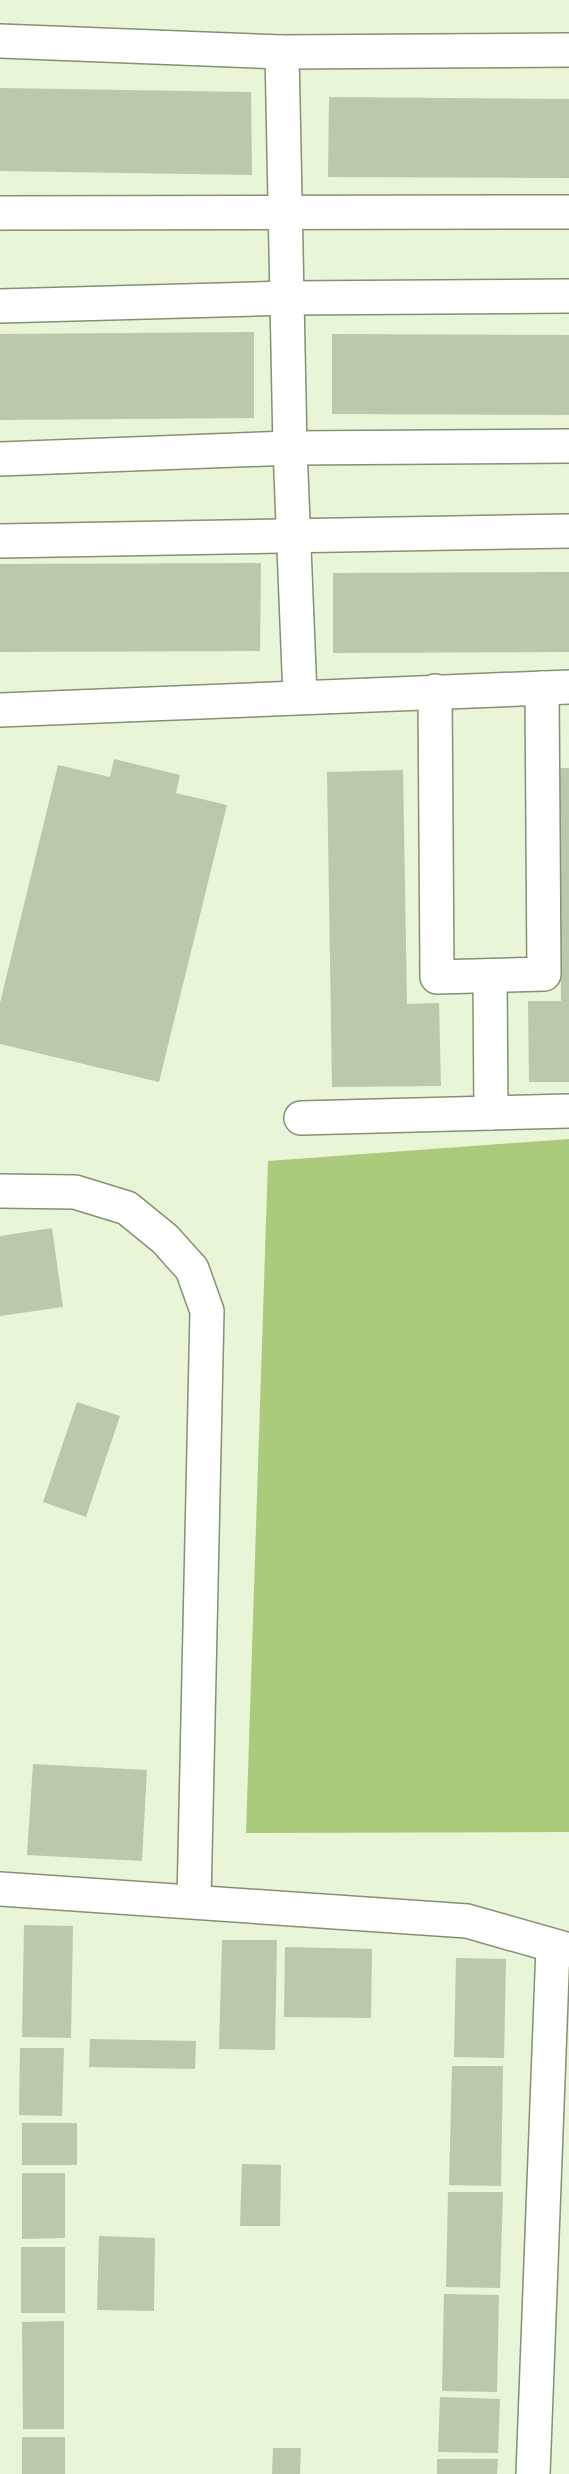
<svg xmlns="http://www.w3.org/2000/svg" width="569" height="2474" font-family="Arial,sans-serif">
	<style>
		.green { fill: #acca7c }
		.building { fill: #bbc8aa }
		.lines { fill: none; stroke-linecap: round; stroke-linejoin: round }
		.minor-casing { stroke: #859074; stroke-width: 36 }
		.minor { stroke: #fff; stroke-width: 33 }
	</style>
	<rect width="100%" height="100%" fill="#e8f5d6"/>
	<polygon class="green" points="569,1139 569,1832 246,1833 268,1161"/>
	<g class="building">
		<polygon points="0,88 251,92 252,175 0,171"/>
		<polygon points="329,97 569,99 569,178 328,177"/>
		<polygon points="254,332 254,418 0,420 0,334"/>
		<polygon points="332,334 569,335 569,415 332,414"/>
		<polygon points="261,563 260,651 0,652 0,564"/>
		<polygon points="569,572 569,652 333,653 333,573"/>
		<polygon points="114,759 180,775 176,793 227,805 159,1082 0,1044 0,1003 58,765 110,777"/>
		<polygon points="559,768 569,768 569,1082 529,1082 528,1001 561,1001"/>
		<polygon points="403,770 407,1004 439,1003 441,1086 332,1087 327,772"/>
		<polygon points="52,1228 63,1307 0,1316 0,1236"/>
		<polygon points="77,1402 120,1416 86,1517 43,1502"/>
		<polygon points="33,1764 147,1770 142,1861 27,1855"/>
		<polygon points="24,1925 73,1926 71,2038 22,2037"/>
		<polygon points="222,1940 277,1940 275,2050 219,2049"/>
		<polygon points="285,1947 372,1949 371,2018 284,2017"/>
		<polygon points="456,1958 506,1959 504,2058 454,2057"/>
		<polygon points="90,2039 196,2041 195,2069 89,2067"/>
		<polygon points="20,2048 64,2048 62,2116 19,2115"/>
		<polygon points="452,2066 503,2066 501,2186 449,2185"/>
		<rect x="22" y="2123" width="55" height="42"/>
		<polygon points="242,2164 281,2165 280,2226 240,2226"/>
		<polygon points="22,2173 65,2173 65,2238 22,2239"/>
		<polygon points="448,2192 503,2192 500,2288 446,2287"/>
		<polygon points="99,2236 155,2238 154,2311 97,2310"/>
		<rect x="21" y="2247" width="44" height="66"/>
		<polygon points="444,2294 499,2295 497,2392 442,2391"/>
		<polygon points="64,2321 64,2429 23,2429 22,2322"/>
		<polygon points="440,2397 500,2399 498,2453 438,2452"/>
		<rect x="22" y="2437" width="43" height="37"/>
		<polygon points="273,2448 301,2448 300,2474 272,2474"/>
		<polygon points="437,2459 498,2459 497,2474 437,2474"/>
	</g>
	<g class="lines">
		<g class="minor-casing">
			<g id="minor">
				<polyline points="0,41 282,52 290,448 300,696"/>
				<polyline points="282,52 569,50"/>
				<polyline points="0,213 569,212"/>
				<polyline points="0,306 288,298 569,296"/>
				<polyline points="0,459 290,448 569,446"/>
				<polyline points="0,541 569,531"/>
				<polyline points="435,691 437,977 544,974 542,688"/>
				<polyline points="0,710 569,687"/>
				<polyline points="490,976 491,1113"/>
				<polyline points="301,1118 569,1111"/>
				<polyline points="0,1191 75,1192 127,1208 165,1239 192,1269 207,1311 194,1901"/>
				<polyline points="0,1889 467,1921 569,1950"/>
				<polyline points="533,2474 553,1947"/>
			</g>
		</g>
		<use href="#minor" class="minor"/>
	</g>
</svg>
